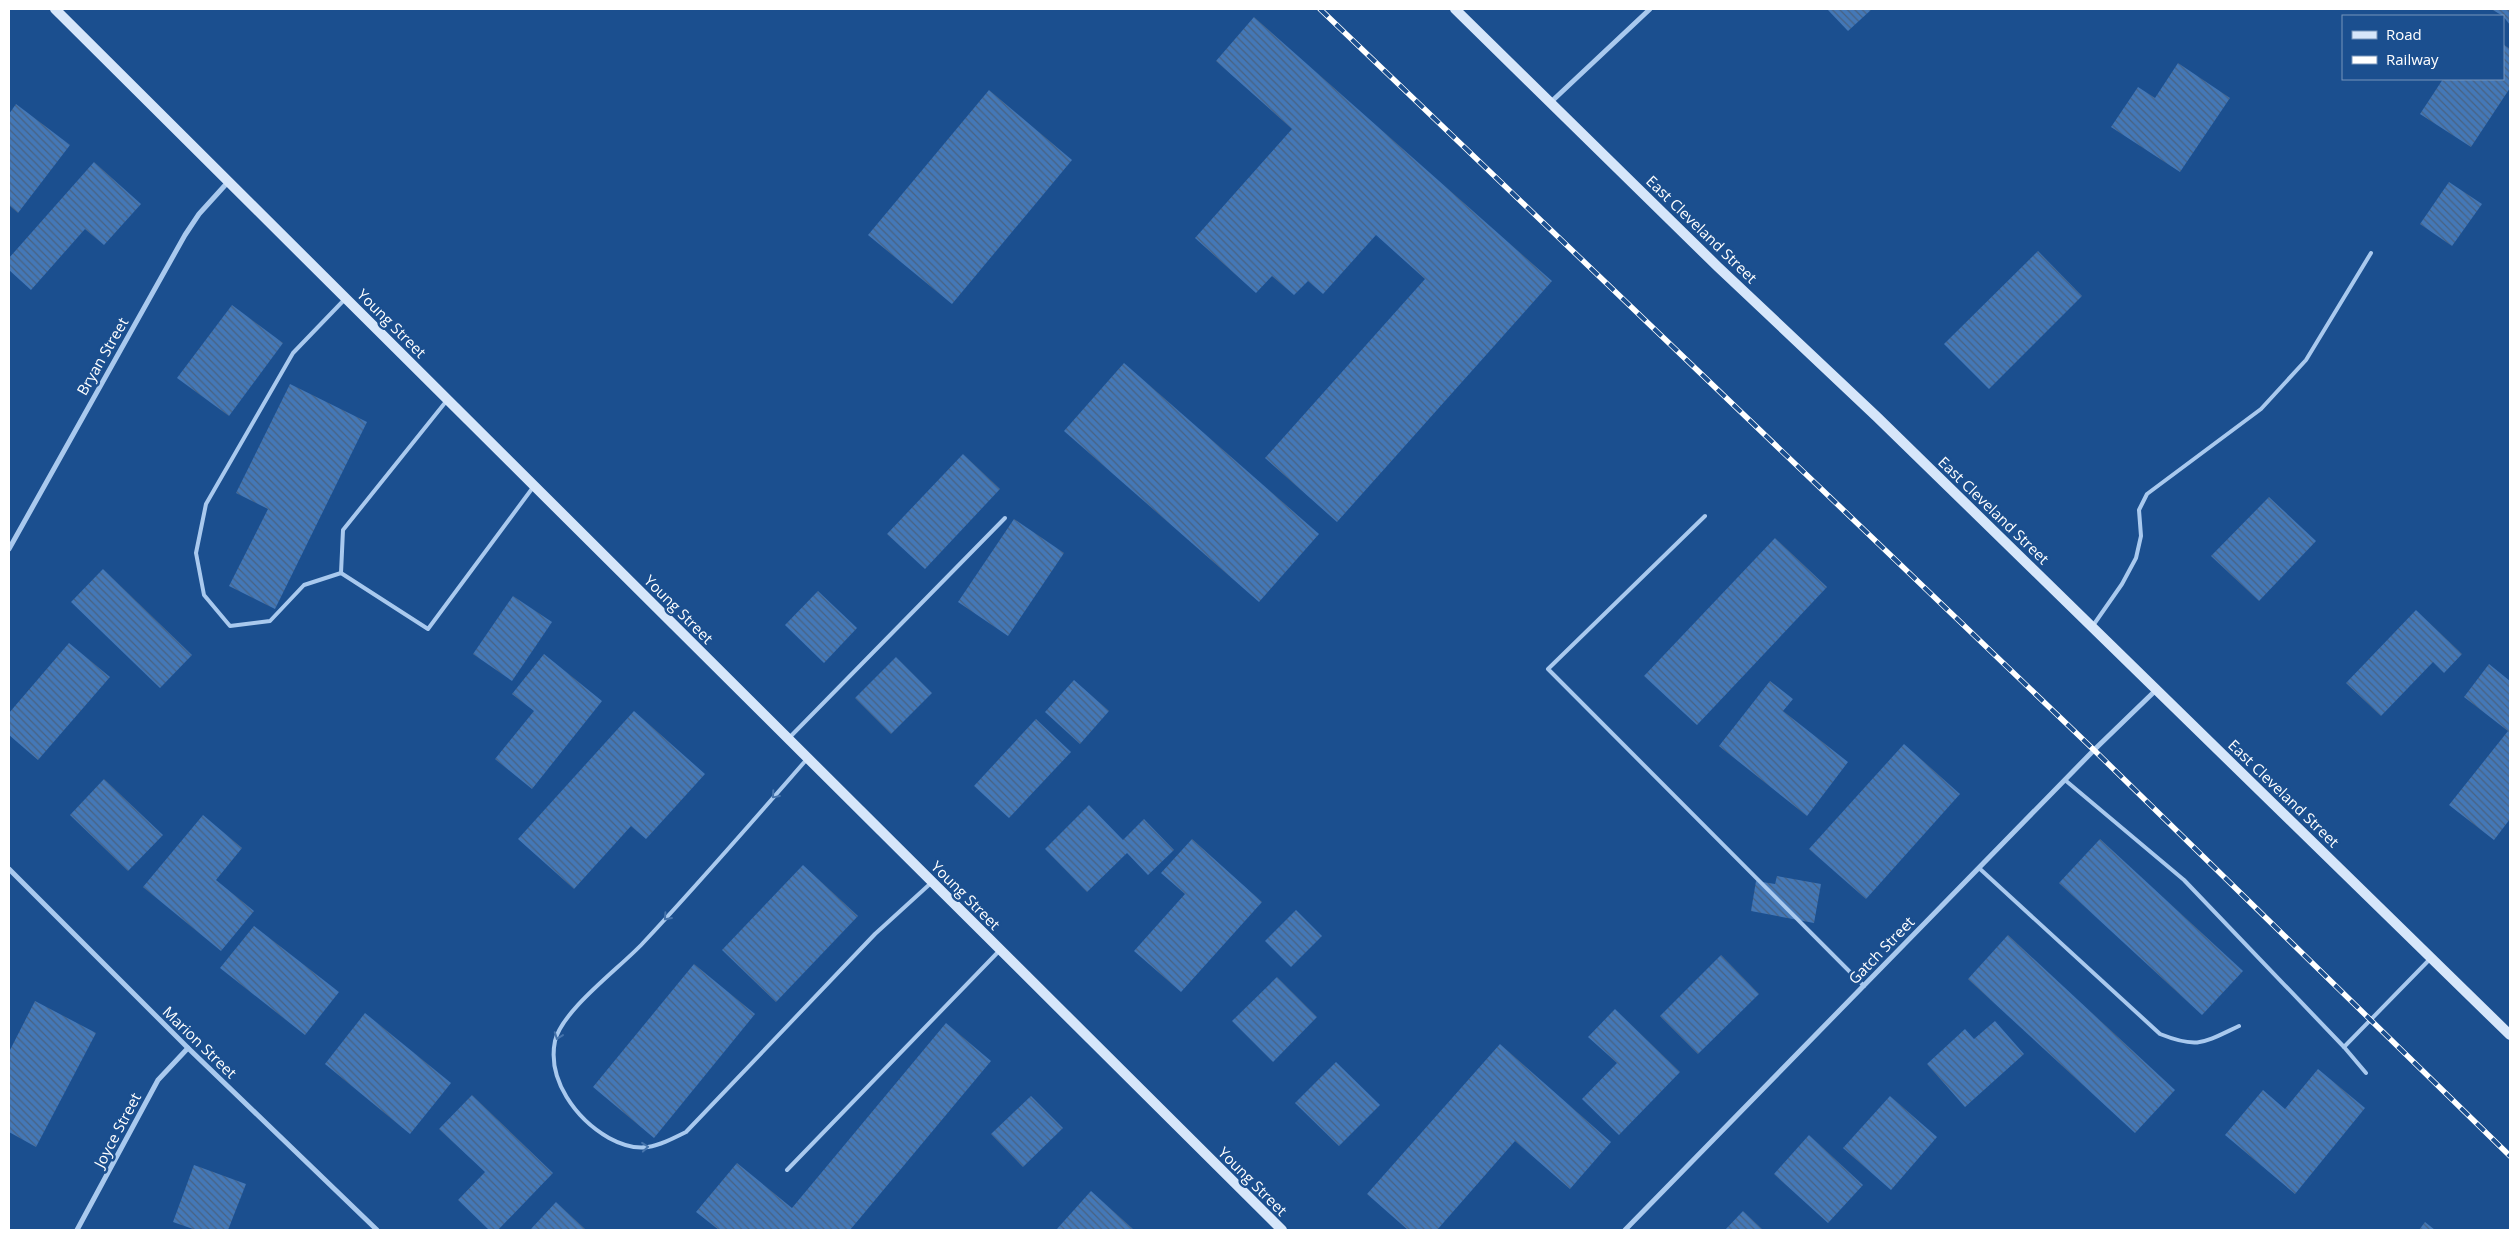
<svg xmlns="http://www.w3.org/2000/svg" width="2519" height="1239" font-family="'Open Sans',sans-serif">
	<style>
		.building { fill: url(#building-back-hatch) }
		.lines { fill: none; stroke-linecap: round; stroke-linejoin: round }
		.lane { stroke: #a9c9ee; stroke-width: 4 }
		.street { stroke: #a9c9ee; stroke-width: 5 }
		.secondary { stroke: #d6e6fa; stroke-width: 10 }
		.rail-casing { stroke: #fff; stroke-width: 5.5 }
		.rail { stroke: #1b4f8f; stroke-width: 4; stroke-dasharray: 11; stroke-linecap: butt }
		.oneway { stroke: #4674ac }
		.labels { text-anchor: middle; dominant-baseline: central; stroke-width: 5; stroke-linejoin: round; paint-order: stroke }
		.street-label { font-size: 15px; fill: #fff; stroke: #1b4f8f }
	</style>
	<defs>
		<pattern id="building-back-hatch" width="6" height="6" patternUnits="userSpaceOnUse" patternTransform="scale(1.25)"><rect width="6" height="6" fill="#4478b7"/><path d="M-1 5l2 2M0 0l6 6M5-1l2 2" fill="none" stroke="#486282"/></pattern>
	</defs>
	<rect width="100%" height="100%" fill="#1b4f8f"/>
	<g class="building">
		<polygon points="1827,9 1872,9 1848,31"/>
		<polygon points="2491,9 2510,9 2510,25 2503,16"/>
		<polygon points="1254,17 1552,281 1337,522 1265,458 1425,279 1376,235 1323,294 1308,281 1294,295 1272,276 1256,293 1195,238 1292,129 1216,61"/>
		<polygon points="2503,44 2510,49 2510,88 2471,147 2420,114 2443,79 2503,79"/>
		<polygon points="2178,63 2230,98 2180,172 2111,127 2138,87 2155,98"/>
		<polygon points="989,90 1072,160 952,304 868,235"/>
		<polygon points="16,104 70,145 18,213 9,205 9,114"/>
		<polygon points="94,162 141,204 104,245 85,229 31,290 9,270 9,258"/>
		<polygon points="2449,182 2482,204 2452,246 2420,224"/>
		<polygon points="2038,251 2082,296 1989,389 1944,344"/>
		<polygon points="232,305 283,343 229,416 177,378"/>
		<polygon points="1124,363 1319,534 1259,602 1064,431"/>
		<polygon points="290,384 367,422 275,609 229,586 268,509 236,493"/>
		<polygon points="963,454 1000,489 925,569 887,534"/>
		<polygon points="2269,497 2316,541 2259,601 2211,556"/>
		<polygon points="1014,519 1064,553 1008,636 958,602"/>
		<polygon points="1775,538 1827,587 1697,725 1644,676"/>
		<polygon points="103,569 192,655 160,688 71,602"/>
		<polygon points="818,591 857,628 824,663 785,625"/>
		<polygon points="513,596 552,622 512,681 473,654"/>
		<polygon points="2416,610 2462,654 2444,673 2433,662 2381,716 2346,683"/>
		<polygon points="69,643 110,677 38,760 9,735 9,713"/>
		<polygon points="544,654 602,701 532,789 495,759 534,711 512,694"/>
		<polygon points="896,657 932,693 891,734 855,698"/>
		<polygon points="2489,664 2510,681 2510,819 2494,840 2449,805 2508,731 2464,697"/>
		<polygon points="1074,680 1109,711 1080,744 1045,712"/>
		<polygon points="1770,681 1793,699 1783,711 1848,762 1807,816 1719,746"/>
		<polygon points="634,711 705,774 646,839 631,826 574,889 518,839"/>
		<polygon points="1036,719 1071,752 1009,818 974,786"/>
		<polygon points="1904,744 1960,794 1866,899 1809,849"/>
		<polygon points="104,779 163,835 128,871 70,815"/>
		<polygon points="1089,805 1123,840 1144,819 1174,850 1148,875 1127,853 1087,892 1045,849"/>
		<polygon points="203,815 242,848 216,880 254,911 221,951 143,887"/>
		<polygon points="1192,839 1262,902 1181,992 1134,951 1185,894 1161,873"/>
		<polygon points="2100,839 2243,971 2202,1015 2059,883"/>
		<polygon points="803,865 858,916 776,1002 722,950"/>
		<polygon points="1777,876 1821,884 1814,923 1751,911 1756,881 1775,884"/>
		<polygon points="1296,910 1322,936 1291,967 1265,941"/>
		<polygon points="254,926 339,992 305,1035 220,968"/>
		<polygon points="2008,935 2175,1090 2135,1133 1968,979"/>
		<polygon points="1721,955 1759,994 1698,1054 1660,1016"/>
		<polygon points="694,964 755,1014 654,1138 593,1087"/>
		<polygon points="1277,977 1317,1017 1273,1062 1232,1021"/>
		<polygon points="35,1001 96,1033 36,1147 9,1132 9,1052"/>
		<polygon points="1615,1009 1680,1072 1619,1135 1582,1099 1617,1063 1588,1037"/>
		<polygon points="365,1013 451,1083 410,1134 325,1064"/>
		<polygon points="1995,1021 2024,1054 1965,1107 1927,1064 1965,1029 1974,1039"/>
		<polygon points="946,1023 991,1061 850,1230 719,1230 696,1212 737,1163 792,1208"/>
		<polygon points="1500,1044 1611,1142 1570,1189 1515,1141 1437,1230 1408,1230 1367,1194"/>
		<polygon points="1336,1062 1380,1105 1339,1146 1295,1103"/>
		<polygon points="2318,1069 2365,1108 2295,1194 2225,1135 2263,1090 2285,1109"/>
		<polygon points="472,1095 553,1173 498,1230 489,1230 458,1200 485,1172 439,1129"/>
		<polygon points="1031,1096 1063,1128 1023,1167 991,1134"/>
		<polygon points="1890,1096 1937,1137 1891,1190 1843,1148"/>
		<polygon points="1809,1135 1863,1185 1828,1223 1774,1174"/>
		<polygon points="194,1165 246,1184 228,1230 196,1230 173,1222"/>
		<polygon points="1091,1191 1134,1230 1056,1230"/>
		<polygon points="556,1202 586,1230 530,1230"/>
		<polygon points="1743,1211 1763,1230 1725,1230"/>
		<polygon points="2425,1222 2435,1230 2419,1230"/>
	</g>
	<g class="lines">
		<g class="lane">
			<polyline points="345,299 293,353 206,504 196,553 204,595 230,626 270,621 304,585 341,573 428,629 534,486"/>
			<polyline points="1705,516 1548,669 1864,986"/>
			<polyline points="341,573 343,530 448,399"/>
			<polyline points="2092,627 2122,584 2136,558 2141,536 2139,510 2147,494 2261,409 2306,360 2371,253"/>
			<polyline points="789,738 1005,518"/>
			<path d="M 807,759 C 753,821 699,883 643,943 C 621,967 562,1010 555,1041 C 547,1080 576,1119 609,1138 C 640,1155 656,1147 686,1132 L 875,934 L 931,883"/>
			<polyline points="2065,780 2184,880 2344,1047 2366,1073"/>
			<path d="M 1979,868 L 2160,1034 C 2198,1049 2203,1043 2239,1026"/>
			<polyline points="2344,1047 2430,959"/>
			<polyline points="787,1170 1000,950"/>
		</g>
		<g class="street">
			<polyline points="1551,102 1650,9"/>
			<polyline points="9,549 185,235 199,214 228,182"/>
			<polyline points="9,869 188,1048 377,1230"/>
			<polyline points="77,1230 158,1080 188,1048"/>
			<polyline points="1625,1230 2094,750 2156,690"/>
		</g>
		<g class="secondary">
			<polyline points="55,9 1282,1230"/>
			<polyline points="1455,9 1718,267 1877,417 2510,1035"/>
		</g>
		<g class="rail-casing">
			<polyline id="rail" points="1320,9 2094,750 2510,1156"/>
		</g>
		<use href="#rail" class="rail"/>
	</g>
	<defs><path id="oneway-chevron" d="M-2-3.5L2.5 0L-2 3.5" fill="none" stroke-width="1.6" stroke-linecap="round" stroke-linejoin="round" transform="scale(1.25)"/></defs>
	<g class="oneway">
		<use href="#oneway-chevron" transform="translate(775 795) rotate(131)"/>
		<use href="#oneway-chevron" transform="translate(667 917) rotate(132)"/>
		<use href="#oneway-chevron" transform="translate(558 1036) rotate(110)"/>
		<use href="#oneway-chevron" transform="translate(645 1147) rotate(-5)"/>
	</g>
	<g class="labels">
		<g class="street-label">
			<text transform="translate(1702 229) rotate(44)">East Cleveland Street</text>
			<text transform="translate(392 323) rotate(45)">Young Street</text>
			<text transform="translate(102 356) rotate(-60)">Bryan Street</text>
			<text transform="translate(1994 510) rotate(44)">East Cleveland Street</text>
			<text transform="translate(679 609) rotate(45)">Young Street</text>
			<text transform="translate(2284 793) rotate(44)">East Cleveland Street</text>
			<text transform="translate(966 895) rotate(45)">Young Street</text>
			<text transform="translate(1881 950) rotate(-46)">Gatch Street</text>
			<text transform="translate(200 1042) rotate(44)">Marion Street</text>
			<text transform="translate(117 1130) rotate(-62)">Joyce Street</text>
			<text transform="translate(1253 1181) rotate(45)">Young Street</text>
		</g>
	</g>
	<rect width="2519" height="1239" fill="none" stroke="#ffffff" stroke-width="20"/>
	<rect x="2342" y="15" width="162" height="65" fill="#1b4f8f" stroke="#7695bc"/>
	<rect x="2352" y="31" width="25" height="8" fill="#d6e6fa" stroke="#7695bc"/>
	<text x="2386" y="40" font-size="15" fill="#ffffff">Road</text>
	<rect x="2352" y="56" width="25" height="8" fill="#ffffff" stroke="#7695bc"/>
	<text x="2386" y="65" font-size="15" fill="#ffffff">Railway</text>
</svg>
